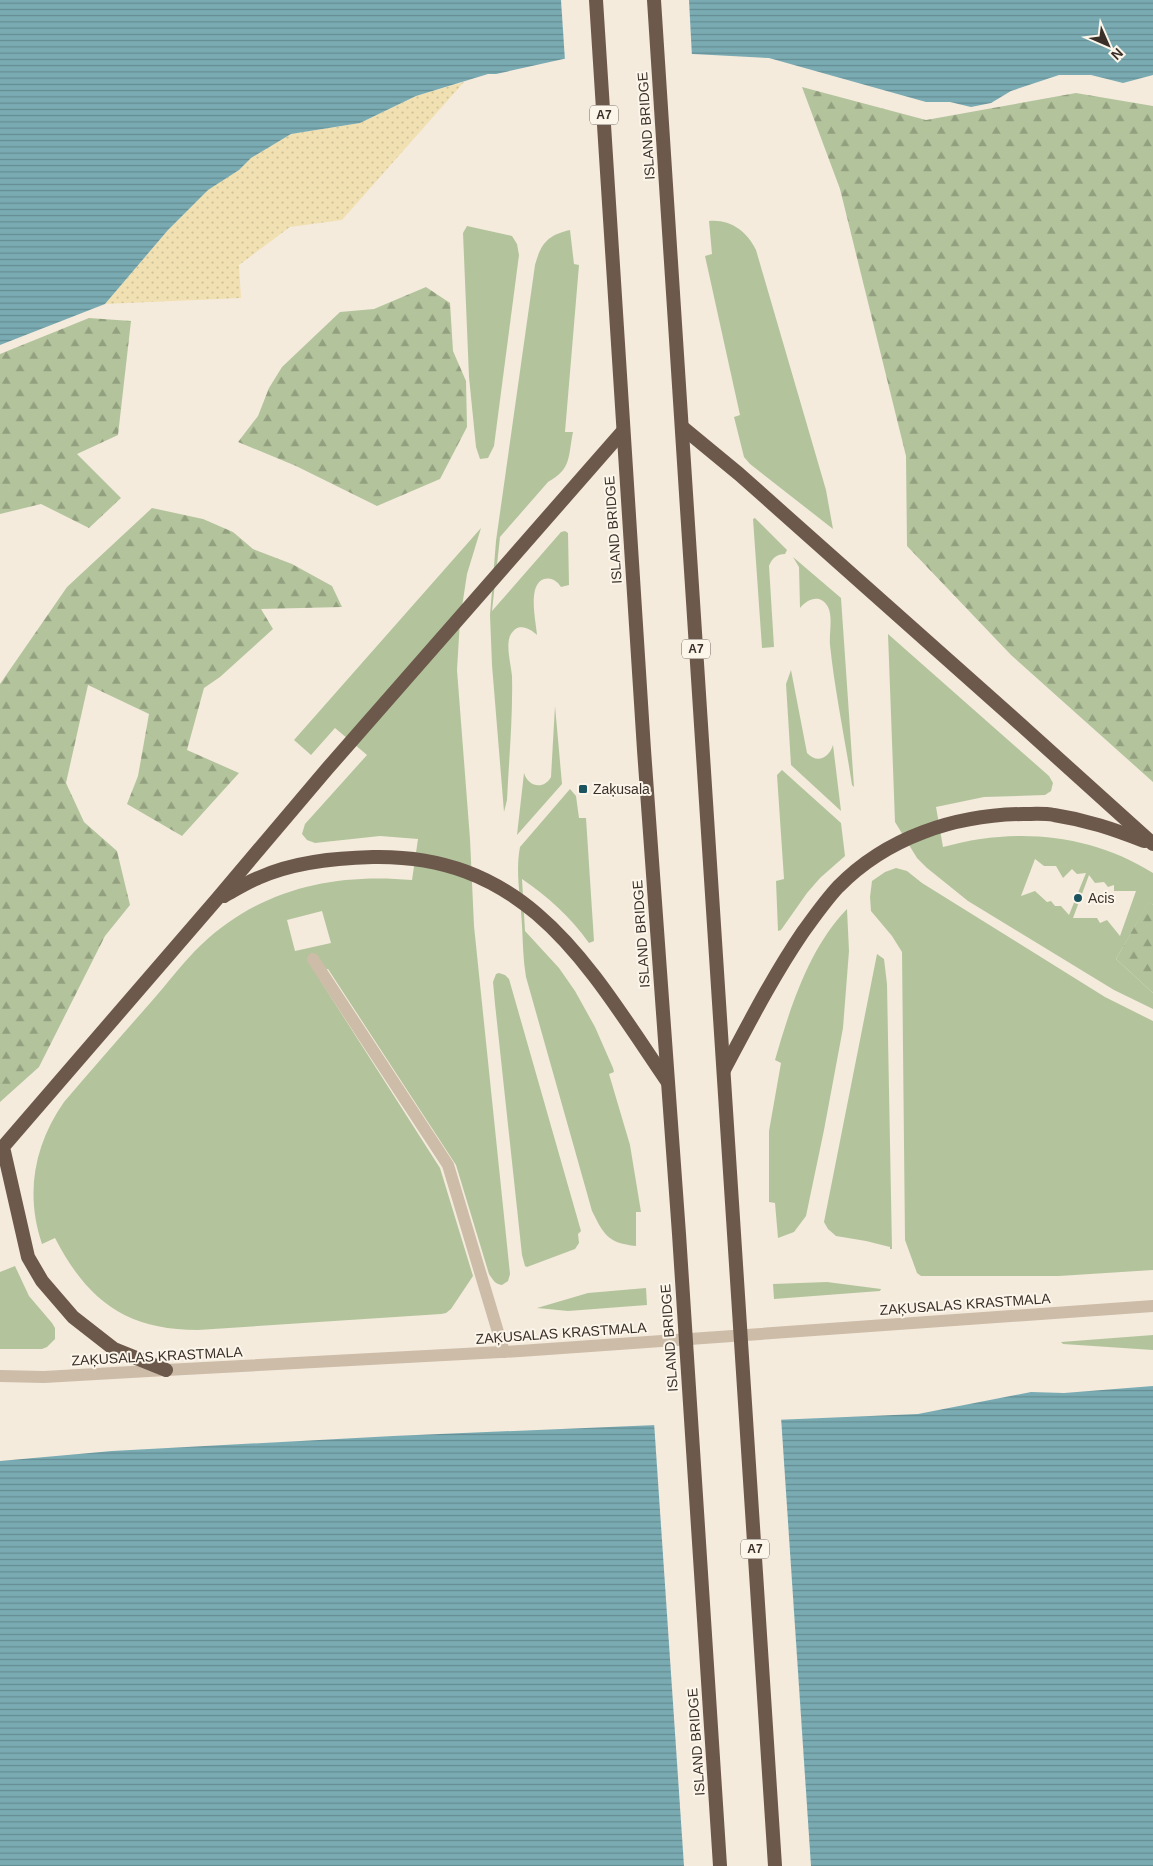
<svg xmlns="http://www.w3.org/2000/svg" width="1153" height="1866" font-family="Helvetica,sans-serif">
	<style>
		.grass { fill: #b3c49c; fill-rule: evenodd }
		.forest { fill: url(#forest-firs) }
		.sand { fill: url(#sand-dots) }
		.water { fill: url(#water-rules) }
		.pier { fill: #f4ebdd }
		.lines { fill: none; stroke-linecap: round; stroke-linejoin: round }
		.service { stroke: #cdbca8; stroke-width: 12 }
		.minor { stroke: #cdbca8; stroke-width: 12 }
		.tertiary { stroke: #cdbca8; stroke-width: 12 }
		.trunk { stroke: #6c594c; stroke-width: 14 }
		.poi-dot { fill: #1b535e; stroke: #fbf5ea; stroke-width: 2 }
		.labels { text-anchor: middle; dominant-baseline: central; stroke-width: 4; stroke-linejoin: round; paint-order: stroke }
		.shield { fill: #fbf5ea; stroke: #746b63; stroke-width: 1 }
		.shield-label { font-size: 12px; font-weight: bold; fill: #3a3029 }
		.street-label { font-size: 14px; fill: #3a3029; stroke: #fbf5ea }
		.poi-label { font-size: 14px; fill: #3a3029; stroke: #fbf5ea; text-anchor: start }
	</style>
	<defs>
		<pattern id="forest-firs" width="22" height="20" patternUnits="userSpaceOnUse" patternTransform="scale(1.25)"><rect width="22" height="20" fill="#b3c49c"/><path d="M5 1l3.5 6h-7zM16 11l3.5 6h-7z" fill="#93a07f"/></pattern>
		<pattern id="sand-dots" width="8" height="8" patternUnits="userSpaceOnUse" patternTransform="scale(1.25)"><rect width="8" height="8" fill="#f1e1b2"/><path d="M2 2h.1M6 6h.1" fill="none" stroke="#cfc199" stroke-width="1.8" stroke-linecap="round"/></pattern>
		<pattern id="water-rules" width="6" height="5" patternUnits="userSpaceOnUse" patternTransform="scale(1.25)"><rect width="6" height="5" fill="#7aabb3"/><path d="M0 2.5h6" fill="none" stroke="#658c92"/></pattern>
	</defs>
	<rect width="100%" height="100%" fill="#f4ebdd"/>
	<g class="grass">
		<path d="M 709,221 C 730,219 747,231 756,250 L 826,490 L 833,529 L 750,464 L 744,457 L 734,417 L 740,415 L 705,256 L 712,254 Z"/>
		<polygon points="467,226 512,236 517,244 519,255 494,446 488,458 480,459 476,447 469,377 463,233"/>
		<path d="M 570,230 L 574,264 L 579,265 L 565,432 L 573,432 C 568,456 572,469 548,482 L 500,537 L 492,611 L 561,532 L 565,531 L 568,533 L 569,585 L 561,587 C 557,581 552,577 544,579 C 527,585 536,621 537,635 C 530,628 518,622 511,634 C 505,644 511,664 512,676 C 513,717 509,758 507,800 L 504,812 L 492,665 L 490,615 L 496,541 L 535,265 C 541,243 548,235 570,230 Z"/>
		<path d="M 755,518 L 787,550 L 785,554 C 777,554 772,558 769,566 L 774,647 L 762,648 L 753,519 Z"/>
		<path d="M 481,528 L 467,574 L 460,620 L 457,670 L 470,839 L 474,926 L 510,1274 L 508,1281 L 502,1285 C 495,1284 493,1280 489,1274 L 456,1165 L 328,969 L 319,971 L 320,980 L 440,1168 L 473,1276 L 451,1309 L 446,1313 L 441,1314 L 198,1330 C 126,1330 87,1300 55,1238 L 42,1244 C 25,1194 34,1145 64,1102 C 93,1068 122,1035 151,1002 C 168,983 183,962 201,945 C 260,889 333,873 412,880 L 418,839 L 380,836 L 315,843 L 307,840 L 302,834 L 305,824 L 367,755 L 335,728 L 311,755 L 294,740 ZM 322,911 L 331,943 L 295,951 L 287,920 Z"/>
		<path d="M 793,557 L 841,598 L 854,787 L 852,785 C 845,739 835,692 830,645 C 829,634 833,617 828,607 C 821,594 808,598 800,608 L 799,567 Z"/>
		<path d="M 888,634 L 1049,776 L 1053,783 L 1051,791 L 1045,795 L 984,797 L 936,807 L 943,847 C 1014,827 1090,833 1153,873 L 1153,905 L 1149,902 L 1116,959 L 1153,993 L 1153,1009 L 1114,990 L 968,901 L 927,868 L 917,858 L 895,822 ZM 1035,859 L 1044,866 L 1056,866 L 1063,878 L 1072,869 L 1077,874 L 1086,873 L 1069,915 L 1061,906 L 1055,906 L 1051,901 L 1047,902 L 1035,891 L 1021,896 ZM 1089,875 L 1095,883 L 1104,882 L 1108,887 L 1114,885 L 1114,891 L 1136,891 L 1120,936 L 1107,920 L 1100,923 L 1097,918 L 1073,918 Z"/>
		<path d="M 791,670 L 807,753 C 817,764 829,758 833,745 L 841,811 L 791,765 L 786,684 Z"/>
		<path d="M 555,706 L 562,784 L 517,835 L 524,773 C 528,787 544,790 551,777 Z"/>
		<polygon points="782,770 841,823 845,856 820,878 807,893 781,930 778,931 776,881 784,879 777,775"/>
		<path d="M 570,789 L 576,796 L 579,818 L 586,818 L 594,941 L 589,943 C 570,916 548,897 522,879 L 525,931 L 559,968 L 575,991 L 595,1027 L 613,1068 L 614,1072 L 609,1074 L 630,1145 L 641,1212 L 636,1212 L 636,1246 C 608,1243 604,1235 592,1211 L 526,977 C 523,960 523,943 522,926 C 521,900 515,873 520,847 Z"/>
		<polygon points="896,868 907,871 922,883 1105,997 1153,1021 1153,1270 1059,1276 921,1276 917,1273 905,1240 902,952 892,936 871,911 870,897 872,881 885,872"/>
		<path d="M 847,909 L 849,951 L 843,1028 L 824,1130 L 806,1216 L 794,1232 L 778,1238 L 775,1203 L 769,1202 L 769,1131 L 781,1063 L 775,1060 C 790,1008 809,948 847,909 Z"/>
		<polygon points="877,954 884,959 887,984 892,1249 890,1249 890,1247 866,1241 836,1236 828,1229 824,1222"/>
		<polygon points="499,973 505,975 509,979 581,1231 578,1234 579,1243 575,1249 527,1267 525,1266 522,1255 495,1004 493,982 496,974"/>
		<polygon points="15,1266 29,1296 52,1323 55,1328 55,1339 47,1347 42,1349 0,1349 0,1272"/>
		<polygon points="827,1282 881,1289 880,1291 774,1299 773,1284"/>
		<polygon points="646,1288 647,1305 568,1311 537,1308 588,1293"/>
		<polygon points="1153,1335 1153,1350 1063,1344 1061,1342"/>
	</g>
	<g class="forest">
		<polygon points="802,87 926,120 1076,93 1153,106 1153,782 1011,655 907,546 906,456 840,189"/>
		<polygon points="426,287 450,303 453,351 466,381 467,427 440,479 377,506 296,466 238,442 258,416 269,388 282,367 340,312 374,309"/>
		<polygon points="89,318 131,321 118,435 77,454 121,498 89,528 41,504 0,514 0,354"/>
		<polygon points="152,508 203,519 233,532 253,549 292,564 332,586 342,607 261,609 273,629 220,677 204,688 187,750 239,773 182,836 127,804 138,776 149,714 88,685 66,783 84,822 117,851 130,905 105,936 39,1067 0,1102 0,684 67,587"/>
		<polygon points="1149,901 1153,905 1153,993 1116,959"/>
	</g>
	<polygon class="sand" points="464,82 342,220 290,227 239,265 241,298 105,304 168,230 208,189 239,170 251,158 291,134 360,123 416,96"/>
	<g class="water">
		<polygon points="0,0 1153,0 1153,75 1123,83 1091,75 1059,75 1011,91 991,103 971,107 950,102 926,102 769,58 693,54 568,58 496,74 488,74 416,96 360,123 291,134 251,158 239,170 208,190 168,230 105,304 0,345"/>
		<polygon points="1153,1386 1153,1866 0,1866 0,1461 112,1451 393,1436 918,1414 1031,1392 1064,1393"/>
	</g>
	<g class="pier">
		<polygon points="561,0 689,0 692,57 565,61"/>
		<polygon points="781,1417 811,1866 684,1866 654,1422"/>
	</g>
	<g class="lines">
		<polyline class="service" points="313,959 448,1165 504,1352"/>
		<polyline class="minor" points="0,1376 44,1377 166,1370"/>
		<polyline class="tertiary" points="166,1370 520,1351 1153,1306"/>
		<g class="trunk">
			<polyline points="596,0 644,750 679,1234 720,1866"/>
			<polyline points="654,0 775,1866"/>
			<polyline points="682,427 739,474 1020,724 1153,844"/>
			<path d="M 224,896 C 235,890 246,883 258,878 C 293,862 334,858 373,857 C 529,854 589,967 667,1081"/>
			<path d="M 724,1070 C 749,1023 773,976 803,932 C 814,917 825,901 838,887 C 887,837 955,815 1023,814 C 1033,814 1044,813 1054,815 C 1087,820 1113,829 1144,841"/>
			<polyline points="166,1370 114,1349 73,1317 42,1281 28,1257 3,1147 217,899 327,769 623,431"/>
		</g>
	</g>
	<g class="poi-dot">
		<rect x="578" y="784" width="10" height="10" rx="2.5"/>
		<circle cx="1078" cy="898" r="5"/>
	</g>
	<g class="labels">
		<g class="shield">
			<rect x="590" y="105.5" width="28" height="19" rx="4"/>
			<rect x="682" y="639.5" width="28" height="19" rx="4"/>
			<rect x="741" y="1539.5" width="28" height="19" rx="4"/>
		</g>
		<g class="shield-label">
			<text x="604" y="115">A7</text>
			<text x="696" y="649">A7</text>
			<text x="755" y="1549">A7</text>
		</g>
		<g class="street-label">
			<text transform="translate(646 126) rotate(-94)">ISLAND BRIDGE</text>
			<text transform="translate(613 530) rotate(-94)">ISLAND BRIDGE</text>
			<text transform="translate(641 934) rotate(-94)">ISLAND BRIDGE</text>
			<text transform="translate(965 1304) rotate(-4)">ZAĶUSALAS KRASTMALA</text>
			<text transform="translate(561 1333) rotate(-4)">ZAĶUSALAS KRASTMALA</text>
			<text transform="translate(669 1338) rotate(-94)">ISLAND BRIDGE</text>
			<text transform="translate(157 1356) rotate(-3)">ZAĶUSALAS KRASTMALA</text>
			<text transform="translate(696 1742) rotate(-94)">ISLAND BRIDGE</text>
		</g>
		<g class="poi-label">
			<text x="593" y="789">Zaķusala</text>
			<text x="1088" y="898">Acis</text>
		</g>
	</g>
	<g transform="translate(1108 45) rotate(135)" stroke="#fbf5ea" stroke-width="4" paint-order="stroke">
	<path d="M0-4L9 19L0 12L-9 19Z" fill="#3a3029"/>
	<text y="-8" font-size="14" font-weight="bold" text-anchor="middle" fill="#3a3029">N</text>
	</g>
</svg>
